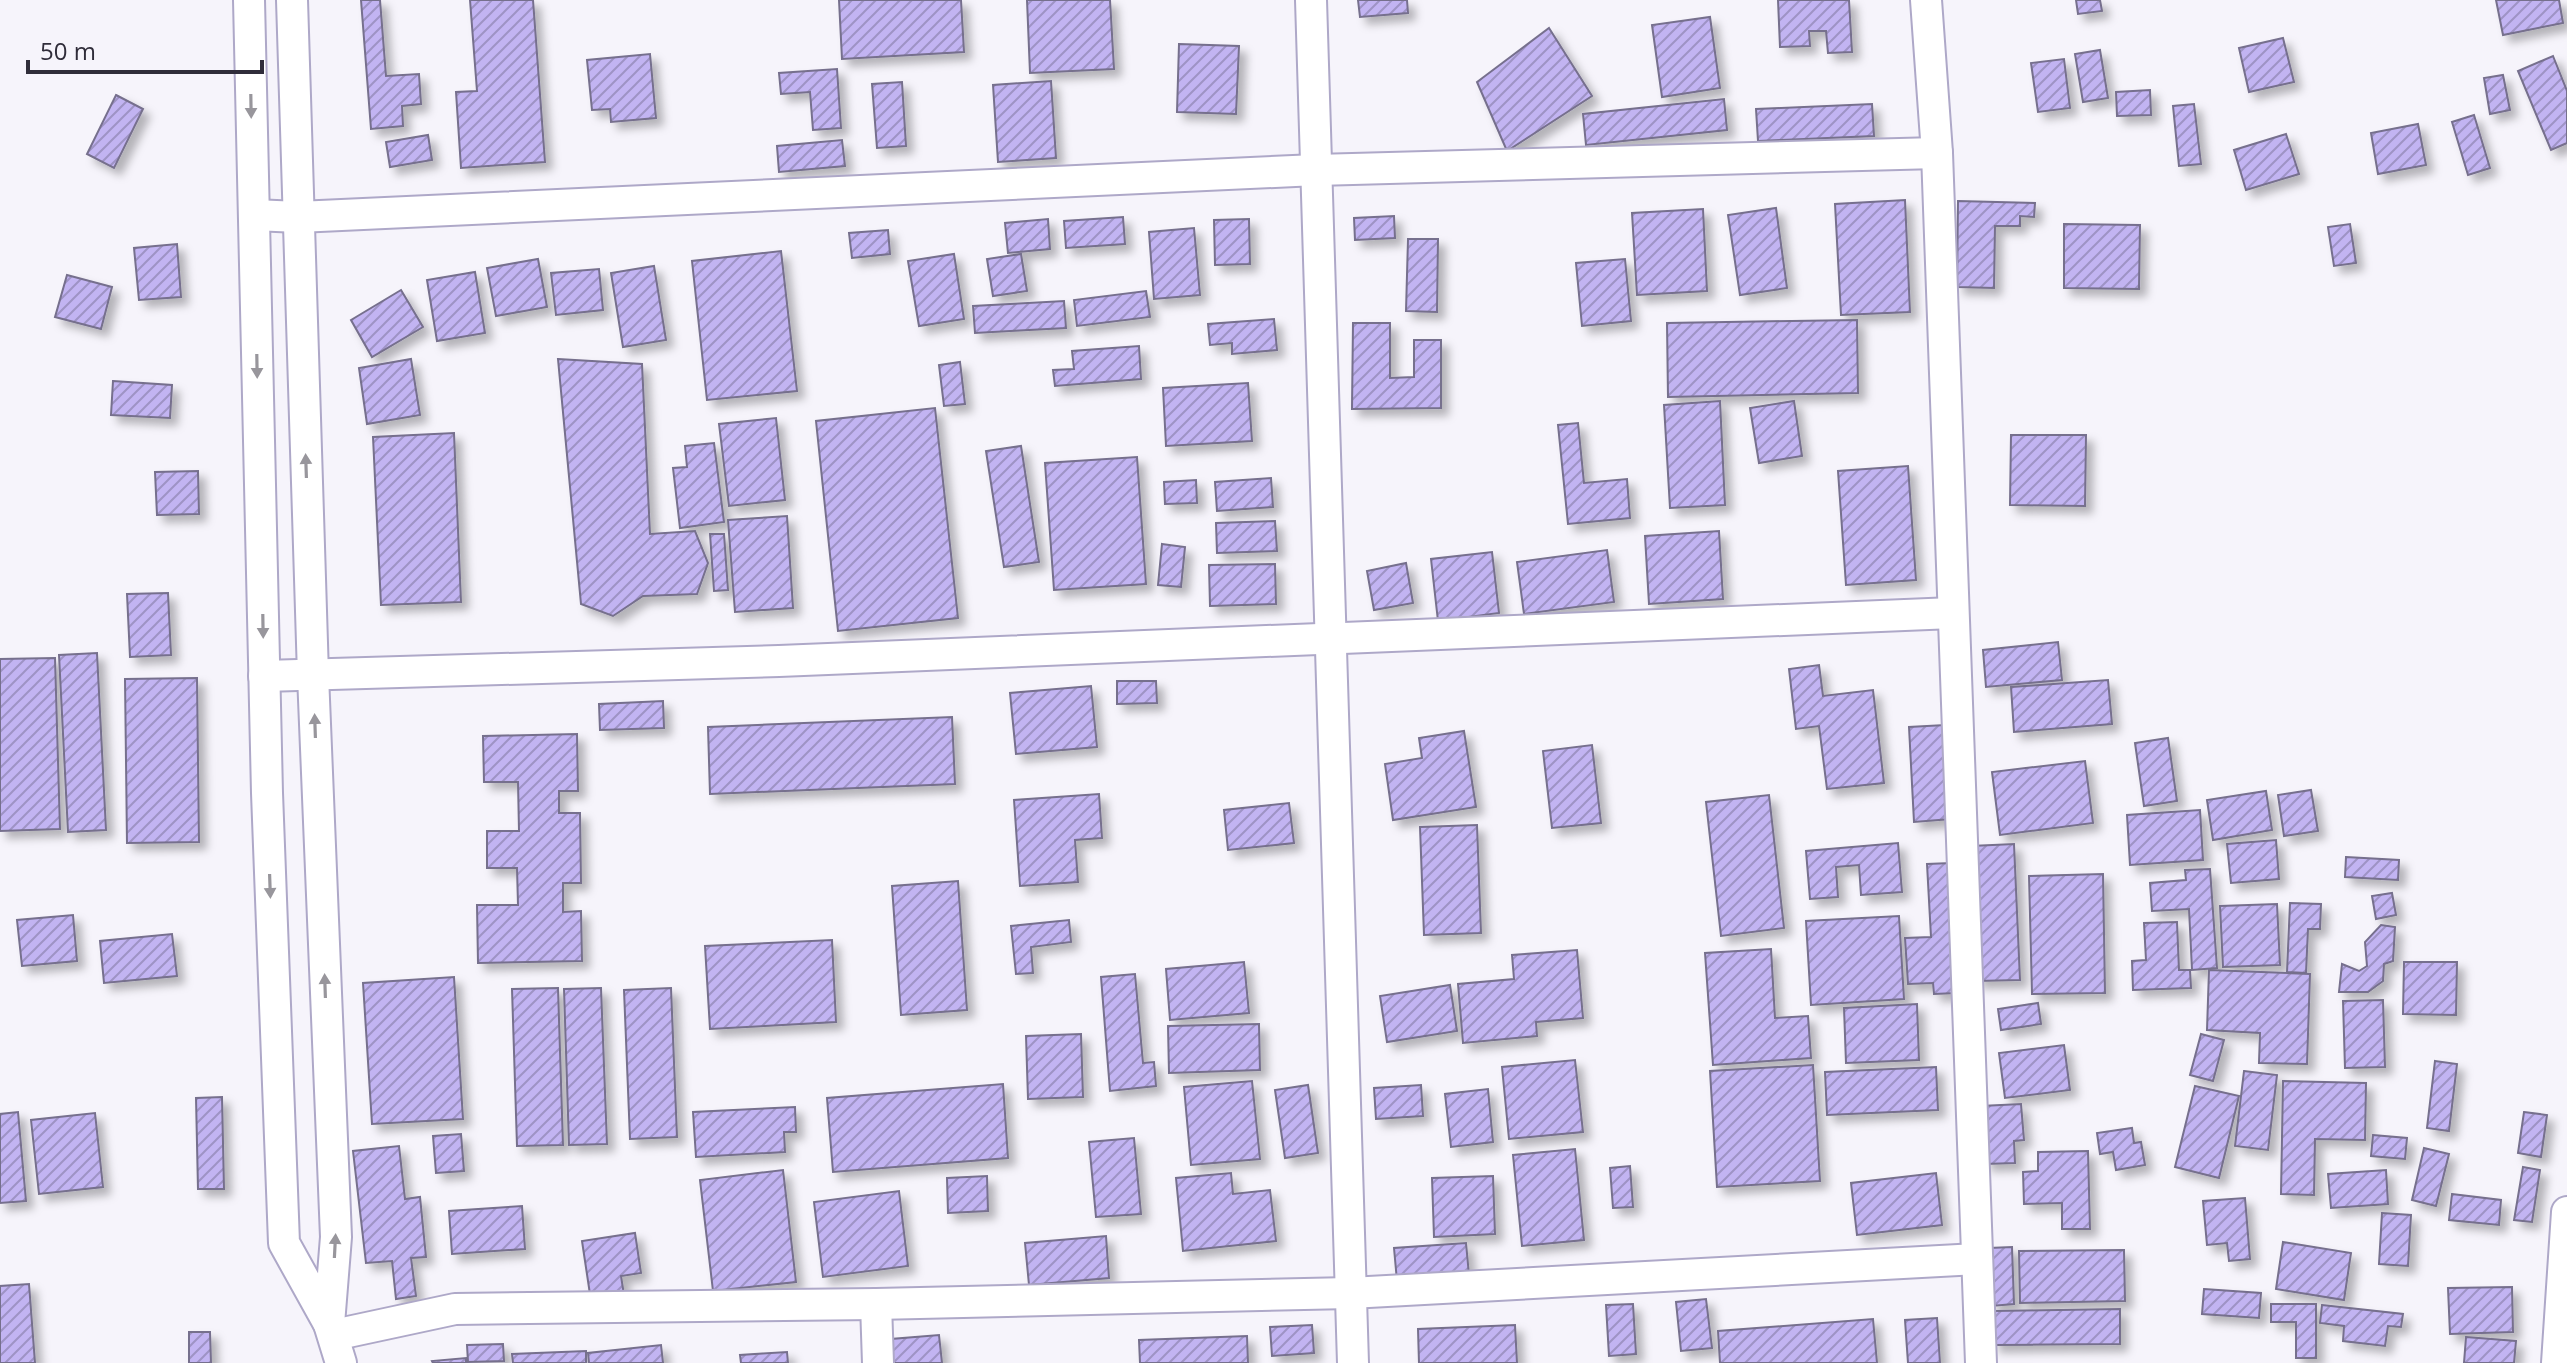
<svg xmlns="http://www.w3.org/2000/svg" width="2567" height="1363" font-family="'Open Sans',sans-serif">
	<style>
		.building { fill: url(#building-hatch); stroke: #766f8d; stroke-width: 2; filter: url(#shadow) }
		.lines { fill: none; stroke-linecap: round; stroke-linejoin: round }
		.minor-casing { stroke: #aea8c8; stroke-width: 34 }
		.minor { stroke: #fff; stroke-width: 30 }
		.oneway { fill: #98969c }
	</style>
	<defs>
		<pattern id="building-hatch" width="6" height="6" patternUnits="userSpaceOnUse" patternTransform="scale(2)"><rect width="6" height="6" fill="#c2b4f2"/><path d="M-1 1l2-2M0 6l6-6M5 7l2-2" fill="none" stroke="#9e93c5"/></pattern>
		<filter id="shadow"><feDropShadow dx="7" dy="7" stdDeviation="4" flood-color="#0004"/></filter>
	</defs>
	<rect width="100%" height="100%" fill="#f6f4fb"/>
	<g class="building">
		<polygon points="361,0 380,0 386,76 419,74 421,104 402,106 403,126 371,129"/>
		<polygon points="470,0 533,0 545,162 461,168 456,92 477,91"/>
		<polygon points="839,0 961,0 964,52 842,59"/>
		<polygon points="1027,0 1110,0 1114,69 1030,73"/>
		<polygon points="1358,0 1407,0 1408,13 1360,17"/>
		<polygon points="1778,0 1849,0 1852,52 1828,53 1826,31 1809,31 1810,46 1780,47"/>
		<polygon points="2076,0 2100,0 2102,11 2078,14"/>
		<polygon points="2496,0 2559,0 2563,23 2503,35"/>
		<polygon points="1710,17 1720,88 1662,97 1652,25"/>
		<polygon points="1549,28 1592,96 1507,151 1477,82"/>
		<polygon points="2283,38 2294,82 2249,92 2239,48"/>
		<polygon points="1179,44 1239,46 1236,114 1177,112"/>
		<polygon points="2100,50 2108,98 2083,102 2075,54"/>
		<polygon points="650,54 656,118 611,122 610,109 592,110 587,60"/>
		<polygon points="2553,56 2567,91 2567,143 2551,150 2518,71"/>
		<polygon points="2064,59 2070,108 2038,112 2031,63"/>
		<polygon points="837,69 841,128 813,130 810,92 781,94 779,73"/>
		<polygon points="2503,75 2510,110 2490,114 2484,78"/>
		<polygon points="1051,81 1056,158 998,162 993,85"/>
		<polygon points="902,82 906,146 877,148 872,84"/>
		<polygon points="2150,90 2151,115 2117,116 2116,92"/>
		<polygon points="116,95 143,109 114,168 87,154"/>
		<polygon points="1724,99 1727,130 1586,145 1583,114"/>
		<polygon points="1872,104 1874,136 1758,141 1756,109"/>
		<polygon points="2194,104 2201,164 2179,166 2173,106"/>
		<polygon points="2474,115 2490,168 2468,175 2452,122"/>
		<polygon points="2418,124 2426,165 2378,174 2371,133"/>
		<polygon points="2286,134 2299,174 2246,190 2234,150"/>
		<polygon points="428,135 432,160 390,167 386,142"/>
		<polygon points="842,140 845,166 779,172 777,146"/>
		<polygon points="1905,200 1910,312 1841,315 1835,204"/>
		<polygon points="1958,201 2035,203 2034,217 2020,216 2020,226 1995,226 1994,288 1957,287"/>
		<polygon points="1776,208 1787,288 1740,295 1728,215"/>
		<polygon points="1703,209 1707,291 1637,295 1632,213"/>
		<polygon points="1394,216 1395,238 1355,240 1354,218"/>
		<polygon points="1123,217 1125,244 1066,248 1064,221"/>
		<polygon points="1048,219 1050,249 1008,253 1005,223"/>
		<polygon points="1249,219 1250,264 1215,265 1214,220"/>
		<polygon points="2064,224 2140,225 2139,289 2064,288"/>
		<polygon points="2350,224 2356,263 2334,266 2328,227"/>
		<polygon points="1194,228 1200,295 1154,299 1149,232"/>
		<polygon points="888,230 890,254 852,258 849,233"/>
		<polygon points="1408,239 1438,239 1437,312 1406,311"/>
		<polygon points="177,244 181,297 139,300 134,248"/>
		<polygon points="781,251 797,391 707,400 692,261"/>
		<polygon points="954,254 964,319 919,326 908,261"/>
		<polygon points="1021,254 1027,291 993,296 987,259"/>
		<polygon points="538,259 547,307 496,316 487,268"/>
		<polygon points="1625,259 1631,321 1582,326 1576,263"/>
		<polygon points="654,266 666,340 623,347 611,273"/>
		<polygon points="599,269 603,310 556,315 551,273"/>
		<polygon points="475,272 485,333 437,341 427,280"/>
		<polygon points="67,275 112,287 101,329 55,317"/>
		<polygon points="401,290 423,327 372,357 351,320"/>
		<polygon points="1146,291 1150,317 1077,326 1074,300"/>
		<polygon points="1064,301 1066,328 975,333 973,306"/>
		<polygon points="1274,319 1277,350 1232,354 1232,343 1210,345 1208,324"/>
		<polygon points="1857,320 1858,393 1668,397 1667,323"/>
		<polygon points="1353,323 1390,323 1390,378 1414,377 1414,340 1441,340 1441,408 1352,409"/>
		<polygon points="1139,346 1141,379 1055,386 1053,370 1074,369 1072,351"/>
		<polygon points="411,359 420,415 367,424 359,368"/>
		<polygon points="558,359 642,364 650,534 695,531 708,563 697,594 643,596 613,616 581,604"/>
		<polygon points="960,362 965,404 944,406 939,365"/>
		<polygon points="113,381 172,385 170,418 111,415"/>
		<polygon points="1248,383 1252,441 1166,446 1163,388"/>
		<polygon points="1720,401 1725,505 1670,508 1664,405"/>
		<polygon points="1794,401 1802,456 1759,463 1750,408"/>
		<polygon points="935,408 958,618 838,631 816,421"/>
		<polygon points="776,418 785,500 729,506 719,424"/>
		<polygon points="1578,423 1584,483 1627,479 1630,518 1568,524 1558,425"/>
		<polygon points="454,433 461,602 381,605 373,437"/>
		<polygon points="2011,435 2086,435 2085,506 2010,505"/>
		<polygon points="714,443 724,522 680,528 673,468 687,467 685,446"/>
		<polygon points="1021,446 1039,562 1004,567 986,451"/>
		<polygon points="1137,457 1146,584 1054,590 1045,463"/>
		<polygon points="1908,466 1916,580 1846,585 1838,471"/>
		<polygon points="198,471 199,514 157,515 155,472"/>
		<polygon points="1271,478 1273,507 1217,511 1215,482"/>
		<polygon points="1196,480 1197,503 1165,504 1164,482"/>
		<polygon points="787,516 793,608 735,612 728,520"/>
		<polygon points="1275,521 1277,551 1217,553 1216,523"/>
		<polygon points="1719,531 1723,599 1649,604 1645,536"/>
		<polygon points="710,534 724,534 728,590 714,591"/>
		<polygon points="1162,544 1185,547 1181,587 1158,585"/>
		<polygon points="1607,550 1614,602 1524,614 1517,562"/>
		<polygon points="1492,552 1499,613 1438,621 1431,559"/>
		<polygon points="1406,563 1413,603 1374,610 1367,571"/>
		<polygon points="1275,564 1276,604 1210,606 1209,565"/>
		<polygon points="168,593 171,655 130,657 127,594"/>
		<polygon points="2058,642 2062,680 1986,687 1983,650"/>
		<polygon points="97,653 106,830 68,832 59,655"/>
		<polygon points="55,658 60,829 0,831 0,659"/>
		<polygon points="1819,665 1823,696 1873,690 1884,783 1827,789 1819,726 1796,729 1789,669"/>
		<polygon points="197,678 199,842 127,843 125,679"/>
		<polygon points="2108,680 2112,724 2014,732 2011,687"/>
		<polygon points="1117,681 1156,681 1157,703 1117,704"/>
		<polygon points="1091,686 1097,747 1016,754 1010,693"/>
		<polygon points="663,701 664,728 600,730 599,704"/>
		<polygon points="952,717 955,784 710,794 708,727"/>
		<polygon points="1945,725 1951,819 1914,822 1909,727"/>
		<polygon points="1464,731 1476,807 1393,820 1385,764 1422,758 1419,738"/>
		<polygon points="577,734 578,791 559,791 559,813 580,813 581,883 563,883 563,912 581,911 582,961 478,963 477,905 518,905 517,868 487,868 487,831 519,831 518,782 484,782 483,736"/>
		<polygon points="2168,738 2177,801 2144,806 2135,743"/>
		<polygon points="1592,745 1601,823 1552,828 1543,751"/>
		<polygon points="2085,761 2093,823 2000,835 1992,772"/>
		<polygon points="2311,790 2318,831 2284,836 2278,795"/>
		<polygon points="2266,791 2272,830 2213,840 2207,800"/>
		<polygon points="1099,794 1102,838 1075,840 1078,882 1020,886 1014,800"/>
		<polygon points="1769,795 1784,928 1721,936 1706,802"/>
		<polygon points="1289,803 1294,843 1228,850 1224,810"/>
		<polygon points="2200,810 2203,860 2130,865 2127,815"/>
		<polygon points="1477,825 1481,933 1424,935 1420,827"/>
		<polygon points="2276,840 2279,879 2231,883 2227,844"/>
		<polygon points="1898,843 1902,892 1861,895 1859,865 1836,867 1838,897 1810,899 1806,851"/>
		<polygon points="2014,844 2020,980 1976,981 1971,846"/>
		<polygon points="2346,857 2399,860 2398,880 2345,877"/>
		<polygon points="1951,863 1957,993 1934,994 1933,983 1908,984 1905,938 1931,937 1927,864"/>
		<polygon points="2210,869 2217,968 2192,970 2189,909 2152,911 2150,883 2186,880 2185,870"/>
		<polygon points="2103,874 2105,993 2032,994 2029,876"/>
		<polygon points="958,881 967,1010 901,1015 892,886"/>
		<polygon points="2392,893 2396,915 2376,919 2372,896"/>
		<polygon points="2290,903 2321,904 2320,929 2308,929 2306,973 2287,972"/>
		<polygon points="2277,904 2280,965 2223,967 2220,906"/>
		<polygon points="73,915 77,961 22,966 17,920"/>
		<polygon points="1899,916 1904,999 1811,1005 1806,921"/>
		<polygon points="1069,920 1071,942 1031,947 1033,973 1016,974 1011,926"/>
		<polygon points="2177,922 2179,970 2190,970 2191,988 2133,990 2132,961 2146,960 2144,923"/>
		<polygon points="2381,925 2395,927 2393,961 2384,964 2383,981 2368,992 2339,992 2342,964 2359,971 2367,966 2365,942"/>
		<polygon points="172,934 177,976 104,983 100,941"/>
		<polygon points="832,940 836,1022 710,1029 705,946"/>
		<polygon points="1771,949 1775,1018 1808,1016 1811,1058 1713,1065 1705,953"/>
		<polygon points="1577,950 1583,1018 1536,1022 1537,1036 1463,1043 1458,984 1514,979 1512,955"/>
		<polygon points="1244,962 1249,1013 1170,1020 1166,969"/>
		<polygon points="2404,962 2457,962 2456,1015 2403,1014"/>
		<polygon points="2209,970 2310,974 2307,1064 2259,1063 2260,1033 2207,1030"/>
		<polygon points="1135,974 1143,1063 1154,1062 1156,1086 1110,1091 1101,977"/>
		<polygon points="454,977 463,1119 372,1124 363,983"/>
		<polygon points="1450,985 1457,1031 1387,1042 1380,996"/>
		<polygon points="558,988 563,1145 517,1146 512,989"/>
		<polygon points="601,988 607,1144 569,1145 564,989"/>
		<polygon points="671,988 677,1137 630,1139 624,990"/>
		<polygon points="2383,1000 2385,1067 2345,1068 2343,1001"/>
		<polygon points="2038,1003 2041,1024 2001,1030 1998,1009"/>
		<polygon points="1917,1004 1919,1060 1846,1063 1844,1008"/>
		<polygon points="1259,1024 1260,1070 1169,1073 1168,1026"/>
		<polygon points="1081,1034 1083,1097 1028,1099 1026,1036"/>
		<polygon points="2201,1034 2224,1040 2213,1081 2190,1075"/>
		<polygon points="2064,1045 2070,1090 2005,1098 1999,1053"/>
		<polygon points="1575,1060 1583,1132 1509,1139 1502,1067"/>
		<polygon points="2435,1061 2457,1064 2449,1131 2427,1128"/>
		<polygon points="1813,1065 1820,1181 1717,1187 1710,1071"/>
		<polygon points="1936,1067 1938,1110 1827,1115 1825,1072"/>
		<polygon points="2244,1071 2277,1075 2268,1150 2235,1146"/>
		<polygon points="1252,1081 1260,1159 1191,1165 1184,1087"/>
		<polygon points="2283,1081 2366,1083 2365,1140 2315,1139 2314,1195 2281,1194"/>
		<polygon points="1003,1084 1008,1158 833,1172 827,1098"/>
		<polygon points="1308,1085 1318,1153 1285,1158 1275,1090"/>
		<polygon points="1421,1085 1423,1116 1376,1119 1374,1088"/>
		<polygon points="2195,1086 2239,1096 2219,1178 2175,1167"/>
		<polygon points="1488,1089 1493,1142 1451,1147 1445,1094"/>
		<polygon points="222,1097 224,1189 198,1189 196,1098"/>
		<polygon points="2021,1104 2024,1140 2014,1141 2015,1163 1985,1164 1981,1106"/>
		<polygon points="795,1107 796,1132 784,1132 785,1152 696,1157 693,1112"/>
		<polygon points="18,1112 26,1201 0,1203 0,1114"/>
		<polygon points="2524,1112 2547,1115 2541,1157 2518,1153"/>
		<polygon points="95,1113 103,1187 39,1194 31,1120"/>
		<polygon points="2132,1128 2134,1143 2141,1142 2145,1165 2116,1170 2113,1152 2100,1154 2097,1133"/>
		<polygon points="461,1134 464,1171 436,1173 433,1136"/>
		<polygon points="2373,1135 2407,1138 2405,1159 2371,1156"/>
		<polygon points="1134,1138 1141,1214 1096,1217 1089,1142"/>
		<polygon points="399,1146 405,1199 420,1197 426,1257 411,1258 416,1296 396,1299 392,1261 366,1263 353,1151"/>
		<polygon points="2424,1148 2449,1154 2436,1206 2412,1200"/>
		<polygon points="1575,1149 1584,1240 1522,1246 1513,1155"/>
		<polygon points="2088,1151 2090,1229 2062,1229 2062,1203 2024,1204 2023,1172 2038,1171 2038,1152"/>
		<polygon points="1630,1166 1633,1207 1613,1208 1610,1168"/>
		<polygon points="2523,1167 2540,1170 2532,1222 2514,1220"/>
		<polygon points="783,1170 796,1282 713,1291 700,1180"/>
		<polygon points="2386,1170 2388,1204 2331,1208 2328,1174"/>
		<polygon points="1231,1173 1233,1194 1270,1190 1276,1241 1183,1251 1176,1178"/>
		<polygon points="1936,1173 1942,1225 1857,1235 1851,1183"/>
		<polygon points="987,1176 988,1211 948,1213 947,1178"/>
		<polygon points="1493,1176 1495,1234 1434,1237 1432,1178"/>
		<polygon points="899,1191 908,1266 823,1277 814,1202"/>
		<polygon points="2452,1194 2501,1200 2499,1225 2449,1220"/>
		<polygon points="2245,1198 2250,1259 2229,1261 2227,1243 2207,1245 2203,1201"/>
		<polygon points="522,1206 525,1249 452,1254 449,1211"/>
		<polygon points="2382,1213 2411,1215 2408,1266 2379,1264"/>
		<polygon points="635,1233 641,1273 621,1276 624,1295 591,1301 582,1241"/>
		<polygon points="1106,1236 1109,1278 1029,1285 1025,1243"/>
		<polygon points="2283,1242 2351,1253 2344,1300 2276,1289"/>
		<polygon points="1466,1243 1469,1275 1397,1281 1394,1248"/>
		<polygon points="2012,1247 2014,1304 1991,1306 1989,1248"/>
		<polygon points="2124,1250 2125,1301 2020,1303 2019,1251"/>
		<polygon points="29,1284 35,1363 0,1363 0,1286"/>
		<polygon points="2512,1287 2513,1332 2450,1334 2448,1288"/>
		<polygon points="2204,1289 2261,1293 2259,1318 2202,1314"/>
		<polygon points="1706,1299 1712,1348 1681,1351 1676,1302"/>
		<polygon points="1633,1304 1636,1354 1609,1356 1606,1305"/>
		<polygon points="2271,1304 2316,1304 2316,1358 2296,1358 2296,1322 2271,1322"/>
		<polygon points="2322,1305 2403,1314 2401,1327 2388,1326 2385,1346 2343,1341 2344,1326 2320,1323"/>
		<polygon points="2120,1309 2120,1344 1993,1345 1992,1311"/>
		<polygon points="1937,1318 1940,1363 1908,1363 1905,1320"/>
		<polygon points="1873,1319 1877,1363 1720,1363 1718,1331"/>
		<polygon points="1312,1325 1314,1353 1272,1356 1270,1327"/>
		<polygon points="1515,1325 1517,1363 1419,1363 1418,1329"/>
		<polygon points="189,1332 210,1332 211,1363 189,1363"/>
		<polygon points="939,1335 942,1363 893,1363 891,1339"/>
		<polygon points="1247,1336 1248,1363 1140,1363 1139,1340"/>
		<polygon points="2466,1337 2516,1341 2514,1363 2464,1363"/>
		<polygon points="503,1344 504,1361 468,1362 467,1345"/>
		<polygon points="661,1345 663,1363 589,1363 588,1353"/>
		<polygon points="586,1351 586,1363 513,1363 512,1354"/>
		<polygon points="787,1352 788,1363 741,1363 740,1355"/>
		<polygon points="466,1358 466,1363 433,1363 432,1361"/>
	</g>
	<g class="lines">
		<g class="minor-casing">
			<g id="minor">
				<polyline points="249,0 267,793 284,1243 329,1324 341,1363"/>
				<polyline points="292,0 313,675 336,1237 329,1324"/>
				<polyline points="1311,0 1353,1363"/>
				<polyline points="1926,0 1937,153 1981,1363"/>
				<polyline points="254,215 298,217 1316,170 1937,153"/>
				<polyline points="264,676 779,661 1953,613"/>
				<polyline points="876,1304 878,1363"/>
				<polyline points="334,1335 455,1309 876,1304 1350,1293 1977,1259"/>
				<polyline points="2557,1363 2567,1212"/>
			</g>
		</g>
		<use href="#minor" class="minor"/>
	</g>
	<defs><path id="oneway-solid" d="M-6-.8H1V-3.2L6.5 0L1 3.2V.8H-6Z" transform="scale(2)"/></defs>
	<g class="oneway">
		<use href="#oneway-solid" transform="translate(251 106) rotate(89)"/>
		<use href="#oneway-solid" transform="translate(257 366) rotate(89)"/>
		<use href="#oneway-solid" transform="translate(306 466) rotate(-92)"/>
		<use href="#oneway-solid" transform="translate(263 626) rotate(89)"/>
		<use href="#oneway-solid" transform="translate(315 726) rotate(-92)"/>
		<use href="#oneway-solid" transform="translate(270 886) rotate(88)"/>
		<use href="#oneway-solid" transform="translate(325 986) rotate(-92)"/>
		<use href="#oneway-solid" transform="translate(335 1246) rotate(-87)"/>
	</g>
	<path d="M28 60v12h234v-12" fill="none" stroke="#302d3a" stroke-width="4"/>
	<text x="40" y="60" font-size="24" fill="#302d3a" stroke="#f6f4fb" stroke-width="6" paint-order="stroke">50 m</text>
</svg>
